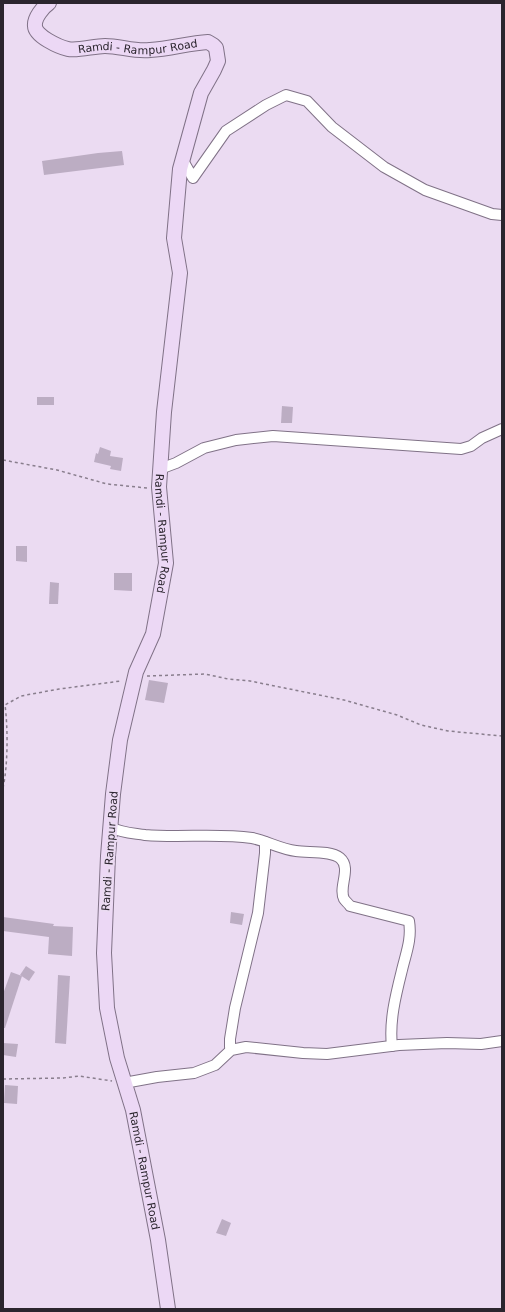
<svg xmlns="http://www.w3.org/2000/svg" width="505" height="1312" font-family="'DejaVu Sans',sans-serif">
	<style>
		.building { fill: #bcadc3 }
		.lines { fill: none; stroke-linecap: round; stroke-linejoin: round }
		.minor-casing { stroke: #807287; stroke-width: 12 }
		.secondary-casing { stroke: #807287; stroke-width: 16 }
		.path { stroke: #897e8d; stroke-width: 1.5; stroke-dasharray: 3 3; stroke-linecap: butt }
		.minor { stroke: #fff; stroke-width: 10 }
		.secondary { stroke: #ecd8f5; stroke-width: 14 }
		.labels { text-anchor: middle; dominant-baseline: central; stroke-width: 4; stroke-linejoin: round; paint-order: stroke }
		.street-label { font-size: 11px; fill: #2b252e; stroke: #ebdbf2 }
	</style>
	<rect width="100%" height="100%" fill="#ebdbf2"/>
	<g class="building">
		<polygon points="122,151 124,165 44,175 42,161 98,153"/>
		<rect x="37" y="397" width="17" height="8"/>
		<polygon points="282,406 293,407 292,423 281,423"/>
		<polygon points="100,447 111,451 110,456 123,458 121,471 110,469 111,466 94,462 96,453 98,454"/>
		<polygon points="16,546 27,546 27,562 16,561"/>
		<polygon points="114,573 132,573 132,591 114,590"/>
		<polygon points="50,582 59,583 58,604 49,604"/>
		<polygon points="149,680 168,683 164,703 145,700"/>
		<polygon points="231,912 244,914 242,925 230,923"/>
		<polygon points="3,917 54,924 53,926 73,927 72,956 48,954 49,937 3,931"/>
		<polygon points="26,966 35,972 29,981 20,975"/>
		<polygon points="11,972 22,976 5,1028 3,1028 3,994"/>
		<polygon points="58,975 70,976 66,1044 55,1043"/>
		<polygon points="3,1043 18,1044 16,1057 3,1055"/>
		<polygon points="5,1085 18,1086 17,1104 4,1103"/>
		<polygon points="222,1219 231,1223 226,1236 216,1233"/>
	</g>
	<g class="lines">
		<g class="minor-casing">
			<g id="minor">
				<polyline points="182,159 193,178 226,131 266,105 286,95 307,101 332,127 384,167 425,190 492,214 502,215"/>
				<polyline points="160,469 176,463 204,448 236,440 273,436 461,449 471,446 482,438 502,429"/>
				<path d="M 110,827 C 122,833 132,833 145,835 C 181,838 217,833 252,838 C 267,841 280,849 296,851 C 308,853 330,850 340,858 C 352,868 338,887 344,899 C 346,902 349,904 350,906 L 409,921 C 412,939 406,953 402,970 C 396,994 389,1021 392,1046"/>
				<polyline points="230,1047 230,1039 235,1008 258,913 265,853 265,842"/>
				<polyline points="124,1083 157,1077 194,1073 215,1065 231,1050 246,1047 303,1053 327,1054 399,1045 447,1043 481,1044 502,1041"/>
			</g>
		</g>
		<g class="secondary-casing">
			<g id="secondary">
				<path id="s1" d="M 49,3 C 43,7 34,18 35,26 C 35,36 59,47 68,49 C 78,51 94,46 105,46 C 120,46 135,52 150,50 C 170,49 189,43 208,42 L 213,45 L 216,48 L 218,61 L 214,70 L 201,93 L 180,169 L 174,238 L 180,273 L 164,412 L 159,487 L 166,563 L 153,634 L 136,672 L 120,740 L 113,794 L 108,856 L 104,953 L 107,1008 L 117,1058 L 133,1110 L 158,1240 L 168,1309"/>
			</g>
		</g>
		<g class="path">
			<polyline points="3,460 57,470 107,484 147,488"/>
			<polyline points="147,676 205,674 228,679 250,681 344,700 397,715 421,725 448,731 502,736"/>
			<path d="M 3,788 C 8,765 8,728 5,705 L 21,696 L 59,689 L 121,681"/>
			<polyline points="3,1079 63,1078 79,1076 112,1081"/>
		</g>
		<use href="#minor" class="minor"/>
		<use href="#secondary" class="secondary"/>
	</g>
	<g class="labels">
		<g class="street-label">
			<text stroke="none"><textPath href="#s1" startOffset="140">Ramdi - Rampur Road</textPath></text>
			<text stroke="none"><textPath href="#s1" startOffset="716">Ramdi - Rampur Road</textPath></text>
			<text transform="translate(110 851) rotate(-86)">Ramdi - Rampur Road</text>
			<text stroke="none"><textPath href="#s1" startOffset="1365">Ramdi - Rampur Road</textPath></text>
		</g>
	</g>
	<rect width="505" height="1312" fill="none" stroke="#2b252e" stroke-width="8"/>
</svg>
